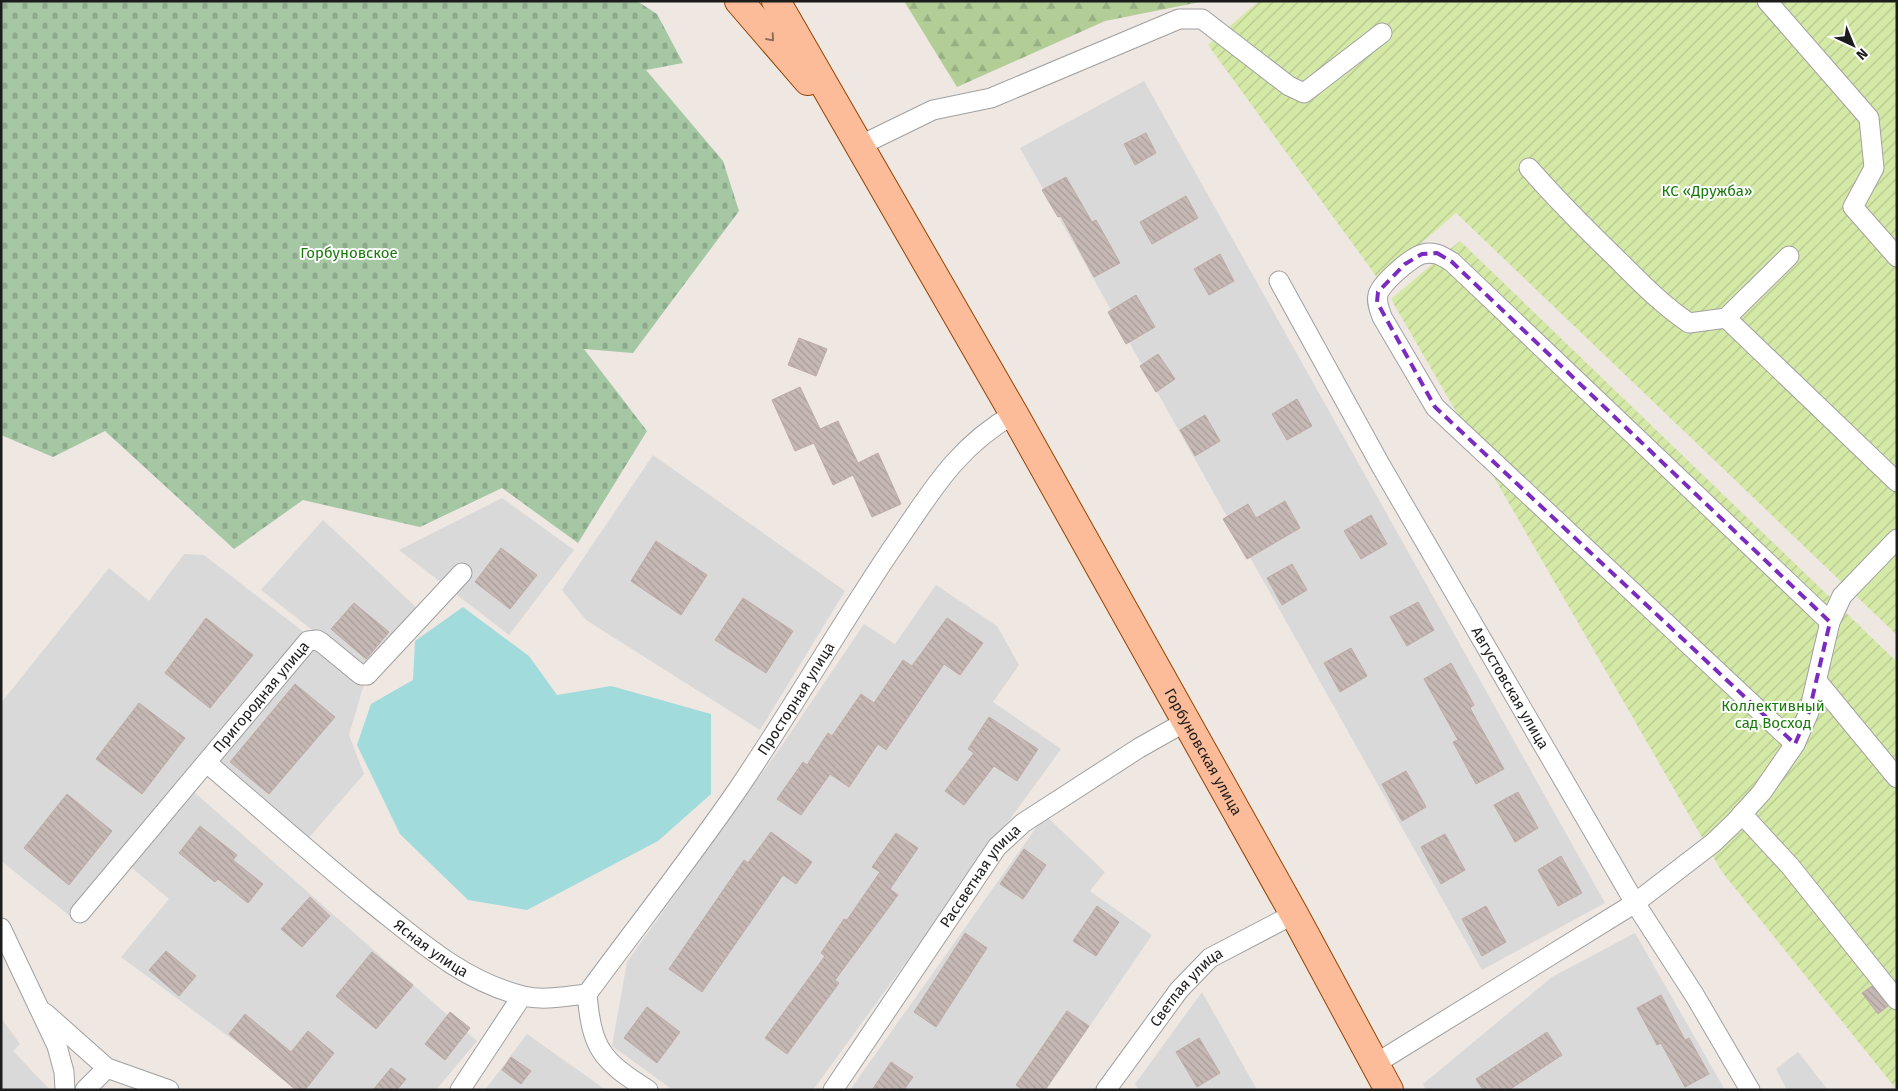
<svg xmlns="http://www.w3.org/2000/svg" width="1898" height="1091" font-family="'Fira Sans',sans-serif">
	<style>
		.residential { fill: #dad9d9 }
		.forest { fill: url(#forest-firs) }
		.cemetery { fill: url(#cemetery-stones) }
		.garden { fill: url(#garden-furrows) }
		.water { fill: #a2dbdc }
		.building { fill: url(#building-back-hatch); stroke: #bfaba4 }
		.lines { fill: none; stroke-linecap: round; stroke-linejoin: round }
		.street-casing { stroke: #a0a0a0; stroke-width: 21 }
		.primary-casing { stroke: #954400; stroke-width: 30 }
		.street { stroke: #fff; stroke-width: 19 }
		.primary { stroke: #fcbc99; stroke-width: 28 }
		.oneway { stroke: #8c6c5a }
		.marked { fill: none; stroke: #7b2cbf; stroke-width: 4; stroke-dasharray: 10 6; stroke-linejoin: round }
		.labels { text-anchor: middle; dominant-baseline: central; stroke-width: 4; stroke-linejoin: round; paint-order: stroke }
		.park-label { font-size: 15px; fill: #197a0b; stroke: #fff }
		.street-label { font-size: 15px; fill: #1c1c1c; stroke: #fff }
	</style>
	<defs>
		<pattern id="forest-firs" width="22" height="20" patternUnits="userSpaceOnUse" patternTransform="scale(1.25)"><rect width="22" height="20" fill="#b2cd96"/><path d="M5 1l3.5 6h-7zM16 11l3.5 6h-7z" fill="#98af81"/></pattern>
		<pattern id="cemetery-stones" width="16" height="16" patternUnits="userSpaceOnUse" patternTransform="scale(1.25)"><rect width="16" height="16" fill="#a5c7a3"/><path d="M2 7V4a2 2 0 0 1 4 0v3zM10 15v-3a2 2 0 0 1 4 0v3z" fill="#8daa8c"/></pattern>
		<pattern id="garden-furrows" width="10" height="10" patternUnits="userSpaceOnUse" patternTransform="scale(1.25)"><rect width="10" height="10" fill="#d5e9a7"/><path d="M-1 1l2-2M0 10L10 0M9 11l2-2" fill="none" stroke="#b6c78f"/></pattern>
		<pattern id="building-back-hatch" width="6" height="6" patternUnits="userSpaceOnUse" patternTransform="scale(1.25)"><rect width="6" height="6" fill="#c5b8b5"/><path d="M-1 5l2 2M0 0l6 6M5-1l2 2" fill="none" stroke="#a99e9b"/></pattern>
	</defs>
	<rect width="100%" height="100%" fill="#eee7e2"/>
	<g class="residential">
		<polygon points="1144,81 1605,903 1482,970 1020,148"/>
		<polygon points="653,455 845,591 760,730 586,620 562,590"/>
		<polygon points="502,498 574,550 509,635 399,550"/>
		<polygon points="323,520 419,610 365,671 261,590"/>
		<polygon points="184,554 204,555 305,633 70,916 1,861 1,703 109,568 149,601"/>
		<polygon points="936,585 997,626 1019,665 993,702 1061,749 813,1090 673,1090 612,1046 627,962 783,744 864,624 895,644"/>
		<polygon points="313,642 364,684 349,735 364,774 306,841 213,762"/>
		<polygon points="194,792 477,1041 436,1090 301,1090 121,957 169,899 131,867"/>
		<polygon points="1045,815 1105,872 1090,891 1152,935 1046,1090 850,1090"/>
		<polygon points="1635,933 1725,1090 1426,1090 1423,1084 1552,977"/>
		<polygon points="1202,992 1257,1090 1139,1090 1135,1084"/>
		<polygon points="1,1018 20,1044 13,1051 50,1090 1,1090"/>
		<polygon points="527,1034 606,1090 485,1090"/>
		<polygon points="1798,1052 1828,1090 1787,1090 1776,1069"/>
	</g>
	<polygon class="forest" points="904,1 1205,1 1105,21 957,87"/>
	<polygon class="cemetery" points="1,1 637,1 657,14 683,63 646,70 723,161 739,211 633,353 584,349 647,431 578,543 502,488 420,527 303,500 234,549 105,431 53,457 1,435"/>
	<g class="garden">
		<polygon points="1259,1 1897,1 1897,635 1456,213 1379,280 1208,45"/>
		<polygon points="1460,241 1897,662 1897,1090 1722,872 1391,299"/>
	</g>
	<polygon class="water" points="463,607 529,656 557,695 611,686 711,714 711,794 658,841 527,910 468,900 400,834 357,745 371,704 413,680 415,641"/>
	<g class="building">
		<polygon points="1146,133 1156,153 1135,165 1124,144"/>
		<polygon points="1066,177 1092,222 1096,220 1120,263 1094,277 1061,216 1058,217 1042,190"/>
		<polygon points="1186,196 1198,218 1152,244 1140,222"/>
		<polygon points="1220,254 1234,281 1209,295 1194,269"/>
		<polygon points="1136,295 1155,327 1126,344 1108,312"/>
		<polygon points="799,338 827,349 816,376 788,365"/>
		<polygon points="1158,354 1175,379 1156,392 1140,366"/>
		<polygon points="800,387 820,429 838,421 858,463 878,453 901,504 872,517 853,475 833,485 814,443 795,451 772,400"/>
		<polygon points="1297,399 1312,426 1287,440 1272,414"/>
		<polygon points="1205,415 1220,441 1195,456 1180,430"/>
		<polygon points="1285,501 1300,528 1247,559 1223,519 1248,504 1256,518"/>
		<polygon points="1371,515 1387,544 1361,559 1344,531"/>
		<polygon points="656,541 707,575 681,615 631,581"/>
		<polygon points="501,548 537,575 510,609 475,582"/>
		<polygon points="1292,564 1307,590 1282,605 1267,578"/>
		<polygon points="743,598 793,631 766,673 715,640"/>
		<polygon points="1418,602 1434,630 1407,646 1390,617"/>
		<polygon points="354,603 389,632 366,659 331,629"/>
		<polygon points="206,618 253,655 210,708 165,673"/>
		<polygon points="947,618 983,643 960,675 944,664 886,750 878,744 849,787 830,774 801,815 777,799 803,762 807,765 828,733 832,736 861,694 874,703 903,660 912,666"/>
		<polygon points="1351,648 1367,676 1340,692 1324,663"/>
		<polygon points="1451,663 1474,705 1470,708 1504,769 1476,784 1453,742 1458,740 1424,679"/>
		<polygon points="295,684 335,717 269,794 230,762"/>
		<polygon points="139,703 185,738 142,794 96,759"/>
		<polygon points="989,717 1038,749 1017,781 994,766 964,805 945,791 974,753 968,749"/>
		<polygon points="1406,771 1426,807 1402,821 1382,784"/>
		<polygon points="1518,792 1538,828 1515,842 1494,805"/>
		<polygon points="67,794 112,831 69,885 24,848"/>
		<polygon points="200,826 237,855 233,860 263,884 248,903 218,879 215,882 179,853"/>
		<polygon points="771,832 812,862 796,884 783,875 702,992 669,969 744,860 748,863"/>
		<polygon points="896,833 918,848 890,889 898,895 835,980 839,983 787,1054 765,1038 825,956 821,953 844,919 847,920 880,872 872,867"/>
		<polygon points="1445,834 1465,870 1441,884 1421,847"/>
		<polygon points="1024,849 1046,865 1023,899 1000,884"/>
		<polygon points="1561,856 1582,893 1558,906 1538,870"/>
		<polygon points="310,897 330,916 302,947 281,929"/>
		<polygon points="1097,906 1119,922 1096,956 1073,941"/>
		<polygon points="1486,906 1506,942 1482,956 1462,919"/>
		<polygon points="965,933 987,948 936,1027 914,1012"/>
		<polygon points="166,951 196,976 179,996 149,970"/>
		<polygon points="372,952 413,985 376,1029 336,996"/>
		<polygon points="1872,986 1888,1006 1878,1014 1862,993"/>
		<polygon points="1661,995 1685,1040 1689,1038 1709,1074 1685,1087 1661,1043 1657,1045 1637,1008"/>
		<polygon points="647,1007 680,1032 657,1063 624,1038"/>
		<polygon points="1067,1011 1089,1026 1045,1090 1023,1090 1016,1085"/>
		<polygon points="450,1012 470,1028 445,1060 425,1044"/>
		<polygon points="245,1014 291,1052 308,1031 334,1053 305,1090 296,1090 229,1034"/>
		<polygon points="1547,1032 1562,1055 1509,1090 1483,1090 1476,1079"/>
		<polygon points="1199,1038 1220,1073 1197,1087 1176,1052"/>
		<polygon points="511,1057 531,1071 521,1084 502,1070"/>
		<polygon points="891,1062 913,1077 904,1090 872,1090"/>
		<polygon points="391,1068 406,1079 397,1090 373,1090"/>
	</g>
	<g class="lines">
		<g class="street-casing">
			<g id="street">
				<polyline points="1767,1 1869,118 1874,168 1853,207 1897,257"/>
				<polyline points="859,146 933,110 991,98 1179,19 1202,19 1289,86 1304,93 1382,33"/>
				<path d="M 1529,168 C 1557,200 1587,230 1617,259 C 1640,282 1662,305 1689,323 L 1726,318 L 1789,256"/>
				<path id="s1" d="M 1279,281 L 1381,466 L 1635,903 L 1695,996 L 1750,1090"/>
				<polyline points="1726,318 1897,482"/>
				<polyline points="1817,681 1897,778"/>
				<path d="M 1795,744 L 1435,407 L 1382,317 C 1380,310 1376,303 1378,295 C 1379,285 1412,256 1423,254 C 1435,251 1442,256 1452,262 L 1830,622"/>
				<path id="s2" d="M 207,763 C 261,809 314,856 369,901 C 417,939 462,981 523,996 C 545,1001 566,996 587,994 C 592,1049 601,1060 648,1090"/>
				<polyline points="1742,814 1790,866 1897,1000"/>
				<path id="s3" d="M 80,913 L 308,641 L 317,640 L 322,643 L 361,675 L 367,675 L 462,573"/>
				<polyline points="1,928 57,1046 64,1072 65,1090"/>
				<path id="s4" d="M 587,994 C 637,926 690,859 738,789 C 791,711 838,629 891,550 C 929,496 954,448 1014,414"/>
				<polyline points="45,1013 107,1068 169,1090"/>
				<polyline points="1375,1064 1635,903 1713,843 1735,822 1762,792 1795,744 1809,712 1830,622 1842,596 1897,539"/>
				<polyline points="85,1090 107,1068"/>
				<polyline points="460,1090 522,996"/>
				<path id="s5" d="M 833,1090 L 997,847 L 1023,823 L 1139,748 L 1185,722"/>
				<path id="s6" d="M 1106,1090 L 1179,990 L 1210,958 L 1294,914"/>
			</g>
		</g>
		<g class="primary-casing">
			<g id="primary">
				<polyline points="739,1 808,81"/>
				<path id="s7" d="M 776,1 L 1014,414 L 1294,914 L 1389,1090"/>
			</g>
		</g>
		<use href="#street" class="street"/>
		<use href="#primary" class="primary"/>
	</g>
	<defs><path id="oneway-chevron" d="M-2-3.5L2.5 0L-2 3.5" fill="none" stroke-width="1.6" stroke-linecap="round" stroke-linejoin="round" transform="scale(1.25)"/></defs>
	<use class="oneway" href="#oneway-chevron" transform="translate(771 38) rotate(49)"/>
	<path class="marked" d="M 1437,253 L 1452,262 L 1830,622 L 1809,712 L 1795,744 L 1435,407 L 1377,302 L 1378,292 L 1405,264 L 1422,254 Z"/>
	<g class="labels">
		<g class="park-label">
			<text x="1707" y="191">КС «Дружба»</text>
			<text x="349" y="253">Горбуновское</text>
			<text x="1773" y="706">Коллективный<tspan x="1773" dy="17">сад Восход</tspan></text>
		</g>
		<g class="street-label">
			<text stroke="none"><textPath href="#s1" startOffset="468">Августовская улица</textPath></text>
			<text stroke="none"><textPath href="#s3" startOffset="282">Пригородная улица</textPath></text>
			<text stroke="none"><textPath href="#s4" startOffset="362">Просторная улица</textPath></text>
			<text stroke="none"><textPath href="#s7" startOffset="864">Горбуновская улица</textPath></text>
			<text stroke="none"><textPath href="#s5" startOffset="260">Рассветная улица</textPath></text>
			<text stroke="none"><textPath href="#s2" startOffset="291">Ясная улица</textPath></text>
			<text stroke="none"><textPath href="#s6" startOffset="131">Светлая улица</textPath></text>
		</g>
	</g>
	<rect width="1898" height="1091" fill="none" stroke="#1c1c1c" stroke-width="5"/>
	<g transform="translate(1853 45) rotate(136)" stroke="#ffffff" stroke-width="4" paint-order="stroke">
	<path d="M0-4L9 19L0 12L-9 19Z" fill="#1c1c1c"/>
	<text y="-8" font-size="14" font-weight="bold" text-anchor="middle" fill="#1c1c1c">N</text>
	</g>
</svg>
